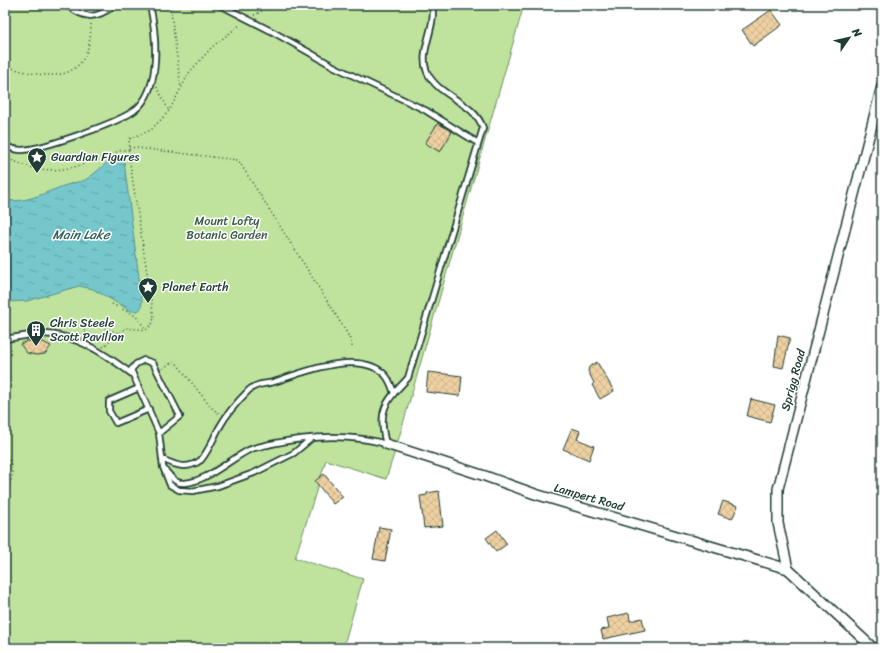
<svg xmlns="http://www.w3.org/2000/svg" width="887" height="653" font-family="Sriracha,sans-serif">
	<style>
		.garden { fill: #bfe39d; stroke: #6f9068 }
		.water { fill: url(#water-ripples); stroke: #53908f }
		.building { fill: url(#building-cross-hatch); stroke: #1f3d34 }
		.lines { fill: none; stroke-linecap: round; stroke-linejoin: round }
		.lane-casing { stroke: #1f3d34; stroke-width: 8 }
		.street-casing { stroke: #1f3d34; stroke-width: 12 }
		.path { stroke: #1f3d34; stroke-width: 1.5; stroke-dasharray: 1 3; stroke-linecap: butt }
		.lane { stroke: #fff; stroke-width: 4.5 }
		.street { stroke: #fff; stroke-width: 9 }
		.labels { text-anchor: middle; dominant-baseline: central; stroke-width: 3; stroke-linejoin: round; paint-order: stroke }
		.poi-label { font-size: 12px; fill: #1f3d34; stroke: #fff; text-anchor: start }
		.park-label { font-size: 12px; fill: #3f5e49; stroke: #fff }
		.street-label { font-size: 12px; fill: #1f3d34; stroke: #fff }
		.water-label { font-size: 13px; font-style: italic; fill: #35605a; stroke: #fff }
	</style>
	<defs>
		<pattern id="water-ripples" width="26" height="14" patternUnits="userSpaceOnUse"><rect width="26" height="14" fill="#76c7cc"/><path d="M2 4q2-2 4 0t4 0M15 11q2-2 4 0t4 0" fill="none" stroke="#60a3a6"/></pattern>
		<pattern id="building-cross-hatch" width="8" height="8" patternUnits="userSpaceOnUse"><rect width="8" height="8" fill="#eed0a1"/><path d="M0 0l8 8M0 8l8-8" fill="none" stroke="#ccb48b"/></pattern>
	</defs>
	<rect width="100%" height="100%" fill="#fff"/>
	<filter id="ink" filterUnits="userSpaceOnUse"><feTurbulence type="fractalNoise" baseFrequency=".025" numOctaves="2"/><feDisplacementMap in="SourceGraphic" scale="8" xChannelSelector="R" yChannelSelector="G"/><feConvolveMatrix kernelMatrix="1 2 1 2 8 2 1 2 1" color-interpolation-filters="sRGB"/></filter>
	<g filter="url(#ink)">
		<polygon class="garden" points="5,5 524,5 396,448 386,479 326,460 295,558 363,579 343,648 5,648"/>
		<path class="water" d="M 123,154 L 142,301 L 141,308 L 138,311 L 131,311 L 93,289 L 79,286 L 27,301 L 5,302 L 5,200 C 29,204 48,190 70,184 C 75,182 81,182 85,180 C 99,172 108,158 123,154 Z"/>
		<g class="building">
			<polygon points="771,10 782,25 753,46 742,30"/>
			<polygon points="438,123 452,132 440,152 425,143"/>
			<polygon points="778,335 790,338 783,368 774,366"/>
			<polygon points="27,341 43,342 51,346 45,354 36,355 27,353 20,344"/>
			<polygon points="597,362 614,391 600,399 592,385 594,383 588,371 589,367"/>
			<polygon points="428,372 462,376 460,396 426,392"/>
			<polygon points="751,399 775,405 770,422 747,416"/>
			<polygon points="572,428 580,431 577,439 594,446 589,460 563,449"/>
			<polygon points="324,474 343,497 333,504 315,481"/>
			<polygon points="439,491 443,526 424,528 420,496 427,495 427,493"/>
			<polygon points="723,501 738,506 732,519 718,514"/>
			<polygon points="379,527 391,529 385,561 373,559"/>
			<polygon points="497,530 507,544 496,552 486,538"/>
			<polygon points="629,613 630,621 642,618 645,630 603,639 601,630 609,628 607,618"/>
		</g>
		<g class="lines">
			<g class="lane-casing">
				<g id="lane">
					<path d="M 67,5 C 86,20 96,19 115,5"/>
					<polyline points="220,5 273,32 335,67 425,110 478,143"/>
					<path d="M 5,146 C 10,148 16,150 22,150 C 42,149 122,122 136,109 C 139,107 142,103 144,100 C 160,76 156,32 150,5"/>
					<path d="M 5,339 C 17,337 30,335 42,334 C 77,334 105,354 132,374"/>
					<polyline points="139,388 109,401 109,411 116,423 149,409"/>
					<polyline points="159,433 180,416 153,363 144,360 136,364 131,370 159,433 163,467 170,485 179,490 193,491 218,486 254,473 294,453 312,438"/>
					<path d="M 386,444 C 377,411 385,402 408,378 L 483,128 C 474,101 438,97 427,72 C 418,51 437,27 432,5"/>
					<path d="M 162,459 C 177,466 187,470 201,460 C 209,450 213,439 219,428 C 226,415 238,401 249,390 C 258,382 267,385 277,381 C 306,371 362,349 386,376 C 390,381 392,387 394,393"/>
					<path d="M 165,470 C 171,477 175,484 185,483 C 207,481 228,461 247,451 C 254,447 263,446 271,444 C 309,436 348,433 386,444"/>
				</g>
			</g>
			<g class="street-casing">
				<g id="street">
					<polyline points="386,444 485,476 535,494 788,569"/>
					<polyline points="873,648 788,569 778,523 778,489 882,86"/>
				</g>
			</g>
			<g class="path">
				<polyline points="170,5 181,88"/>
				<polyline points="254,15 274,5"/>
				<path d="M 5,66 C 52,81 91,84 91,22"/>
				<polyline points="157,87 169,111"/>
				<polyline points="129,147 238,160 333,310 349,337 353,349"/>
				<path d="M 5,157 C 54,181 76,167 122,150 L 129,150"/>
				<polyline points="112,304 136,316 146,330"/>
				<polyline points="88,337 84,330 87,326 93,324 118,333 126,328 146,330 152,324 154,318 130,163 129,139 151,130 169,111 189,73 212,47 241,24"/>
				<polyline points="103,347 118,333"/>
				<polyline points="163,368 173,362 177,364 211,407 219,414"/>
				<path d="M 5,453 C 14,468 15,477 5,492"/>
			</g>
			<use href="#lane" class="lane"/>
			<use href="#street" class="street"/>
		</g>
	</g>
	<defs>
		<g id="sight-pin" transform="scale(1)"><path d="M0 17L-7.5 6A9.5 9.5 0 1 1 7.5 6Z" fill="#1f3d34" stroke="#fff"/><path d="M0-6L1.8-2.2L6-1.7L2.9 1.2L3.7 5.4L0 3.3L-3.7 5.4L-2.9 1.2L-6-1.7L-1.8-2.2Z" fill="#fff"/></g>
		<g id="building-pin" transform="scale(1)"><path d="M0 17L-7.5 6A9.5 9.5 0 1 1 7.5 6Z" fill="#1f3d34" stroke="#fff"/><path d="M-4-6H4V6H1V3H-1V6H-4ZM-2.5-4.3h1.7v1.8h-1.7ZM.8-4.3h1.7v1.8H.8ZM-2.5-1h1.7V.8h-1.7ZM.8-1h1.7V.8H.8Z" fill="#fff"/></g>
	</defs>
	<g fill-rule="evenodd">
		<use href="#sight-pin" x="37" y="157"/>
		<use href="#sight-pin" x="148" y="287"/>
		<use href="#building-pin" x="36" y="330"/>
	</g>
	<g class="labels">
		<g class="poi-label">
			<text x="51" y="157">Guardian Figures</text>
			<text x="162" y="287">Planet Earth</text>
			<text x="50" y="323">Chris Steele<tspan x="50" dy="14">Scott Pavilion</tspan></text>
		</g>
		<g class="park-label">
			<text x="227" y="221">Mount Lofty<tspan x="227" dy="14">Botanic Garden</tspan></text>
		</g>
		<g class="street-label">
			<text transform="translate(793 380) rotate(-75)">Sprigg Road</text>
			<text transform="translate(589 497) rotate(16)">Lampert Road</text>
		</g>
		<g class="water-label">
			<text x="81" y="234">Main Lake</text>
		</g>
	</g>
	<rect width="887" height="653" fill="none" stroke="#fff" stroke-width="20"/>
	<rect x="10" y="10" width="867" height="633" fill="none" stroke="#1f3d34" stroke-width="1.5" filter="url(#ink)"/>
	<g transform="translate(849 38) rotate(56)" stroke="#ffffff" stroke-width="3" paint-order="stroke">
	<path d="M0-3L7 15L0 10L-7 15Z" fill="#1f3d34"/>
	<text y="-6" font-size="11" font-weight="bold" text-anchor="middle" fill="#1f3d34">N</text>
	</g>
</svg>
